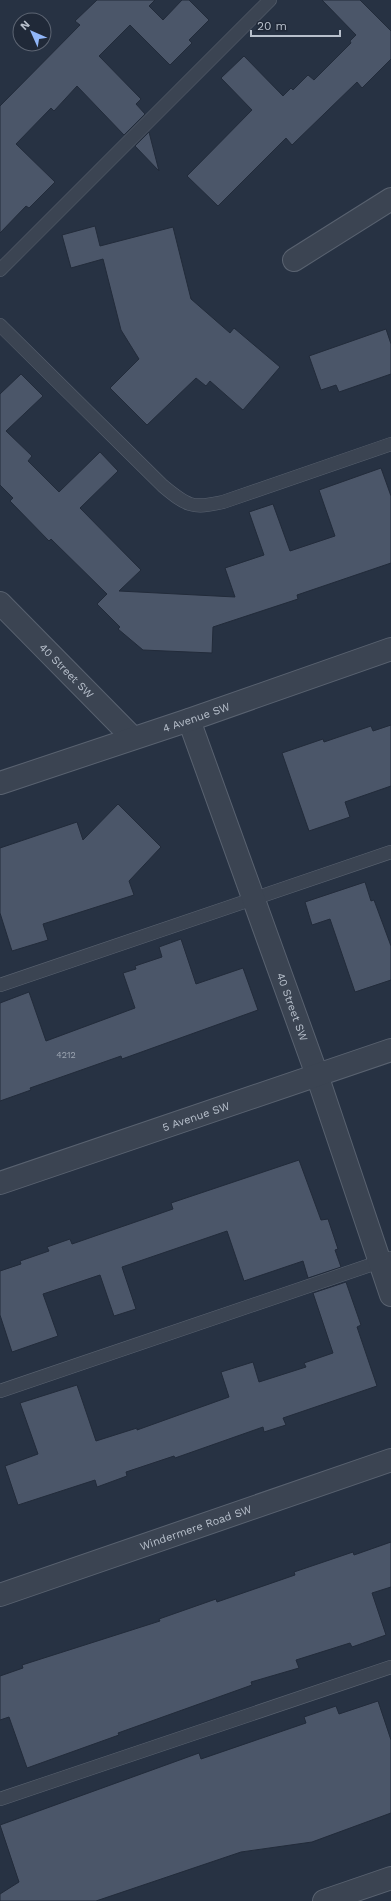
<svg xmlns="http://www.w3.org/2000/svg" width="391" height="1901" font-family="'Work Sans',sans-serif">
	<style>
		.building { fill: #4b5669; stroke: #222b3a }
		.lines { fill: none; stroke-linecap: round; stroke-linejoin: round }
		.lane-casing { stroke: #596270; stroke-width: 14 }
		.street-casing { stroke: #596270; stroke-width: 24 }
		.lane { stroke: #3b4452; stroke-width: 13 }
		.street { stroke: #3b4452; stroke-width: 22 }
		.labels { text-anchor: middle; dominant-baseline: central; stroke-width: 3; stroke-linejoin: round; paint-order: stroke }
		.number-label { font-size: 9px; fill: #9da6b3 }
		.street-label { font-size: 11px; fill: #b8c0cc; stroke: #202938 }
	</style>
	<rect width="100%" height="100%" fill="#273243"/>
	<g class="building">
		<polygon points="97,0 155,0 149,6 163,20 182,0 189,0 209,20 189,40 192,43 170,65 130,25 99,56 141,99 136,104 145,114 124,135 77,86 54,111 51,108 16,144 55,182 29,208 26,206 0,233 0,106 80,25 75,21"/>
		<polygon points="322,0 360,0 391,31 391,59 362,88 357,82 292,145 286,138 218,206 187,176 252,110 221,78 244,56 283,96 291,88 293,90 308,75 314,80 351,43 350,41 356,35"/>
		<polygon points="149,132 159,171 135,146"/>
		<polygon points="95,226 100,246 173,227 191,299 230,333 234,328 280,367 243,410 210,381 206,386 196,378 147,425 110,388 139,359 121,330 103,259 71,268 62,235"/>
		<polygon points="386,329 391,344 391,374 339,392 336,385 321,390 309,356"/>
		<polygon points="21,374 43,396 6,431 32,456 28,461 59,492 100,452 118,471 80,508 141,570 119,591 235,597 225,568 264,555 249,512 273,504 290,551 335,536 319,490 381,468 391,496 391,563 297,595 298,599 213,627 212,653 143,650 118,629 120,627 97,604 107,594 51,539 49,541 10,501 13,498 0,485 0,394"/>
		<polygon points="391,725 391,786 345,802 350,817 309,831 282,753 323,739 324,742 371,726 373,731"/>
		<polygon points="118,804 161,847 129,881 134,895 43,924 48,940 12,951 0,913 0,848 77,822 83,840"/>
		<polygon points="365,882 371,901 374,900 391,946 391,980 355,992 330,919 312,925 305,902"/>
		<polygon points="181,939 196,984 243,968 258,1010 122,1059 121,1056 30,1088 31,1090 0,1101 0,1003 29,992 46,1041 135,1008 123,973 136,969 135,966 162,957 159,947"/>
		<polygon points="299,1160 321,1220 328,1219 338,1249 335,1250 341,1267 308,1278 303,1261 244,1281 227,1231 122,1267 136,1309 114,1316 100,1275 43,1294 58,1336 12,1352 0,1315 0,1271 21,1264 20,1261 49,1251 47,1247 70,1239 72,1244 173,1209 171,1203"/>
		<polygon points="346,1282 361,1325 357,1327 377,1386 283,1418 286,1425 264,1432 263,1427 175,1458 174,1456 126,1472 127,1476 97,1487 95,1480 18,1505 5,1466 38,1454 20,1403 77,1385 96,1441 137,1428 137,1430 229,1397 221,1372 253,1362 259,1382 306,1367 304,1363 333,1353 313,1293"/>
		<polygon points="391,1542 391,1587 372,1593 386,1635 352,1647 350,1643 296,1660 299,1668 251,1682 252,1685 118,1733 119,1735 27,1768 9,1717 0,1720 0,1676 23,1668 22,1665 160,1621 159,1619 216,1599 217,1602 295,1575 294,1572 353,1552 354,1555"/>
		<polygon points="378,1701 391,1740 391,1813 312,1842 241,1852 96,1901 0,1901 0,1894 19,1882 0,1825 199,1753 201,1759 306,1723 304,1717 336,1706 339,1714"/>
	</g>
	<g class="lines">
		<g class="lane-casing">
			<g id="lane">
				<polyline points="0,270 270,0"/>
				<path d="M 0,325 L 163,486 C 187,506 192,509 223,502 L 391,444"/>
				<polyline points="0,985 391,852"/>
				<polyline points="0,1391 391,1258"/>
				<polyline points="0,1799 391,1667"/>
			</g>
		</g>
		<g class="street-casing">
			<g id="street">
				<polyline points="294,260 391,199"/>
				<path id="s1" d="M 0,603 L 133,738"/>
				<path id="s2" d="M 189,720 L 317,1075 L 391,1295"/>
				<path id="s3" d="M 0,783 L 189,720 L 391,649"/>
				<path id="s4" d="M 0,1183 L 391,1050"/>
				<path id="s5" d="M 0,1595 L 391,1460"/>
				<polyline points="324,1901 391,1878"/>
			</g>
		</g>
		<use href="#lane" class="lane"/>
		<use href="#street" class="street"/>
	</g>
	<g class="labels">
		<g class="number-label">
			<text x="66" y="1055">4212</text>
		</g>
		<g class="street-label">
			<text stroke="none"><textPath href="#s1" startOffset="95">40 Street SW</textPath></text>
			<text stroke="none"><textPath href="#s3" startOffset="207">4 Avenue SW</textPath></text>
			<text stroke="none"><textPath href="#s2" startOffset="305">40 Street SW</textPath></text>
			<text stroke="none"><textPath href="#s4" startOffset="207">5 Avenue SW</textPath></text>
			<text stroke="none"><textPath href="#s5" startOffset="207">Windermere Road SW</textPath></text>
		</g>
	</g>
	<g transform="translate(32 32) rotate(315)"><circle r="19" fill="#202938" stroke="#5d6573"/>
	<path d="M0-3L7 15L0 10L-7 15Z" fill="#91b6f8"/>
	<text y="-6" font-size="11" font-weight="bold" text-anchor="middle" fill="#b8c0cc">N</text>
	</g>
	<path d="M251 30v6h89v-6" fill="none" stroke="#b8c0cc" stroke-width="2"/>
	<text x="257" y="30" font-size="12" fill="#b8c0cc" stroke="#202938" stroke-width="3" paint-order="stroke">20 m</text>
</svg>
